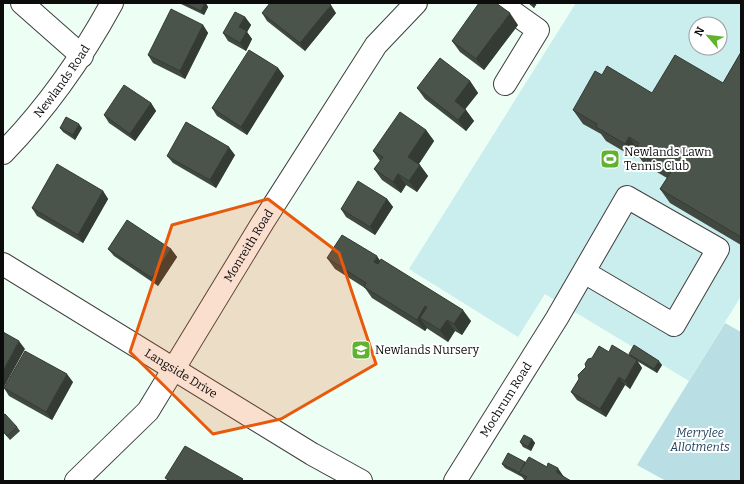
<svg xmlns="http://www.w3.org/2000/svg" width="744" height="484" font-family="Bitter,serif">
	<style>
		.green { fill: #b9dfe5 }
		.pitch { fill: #caeded; fill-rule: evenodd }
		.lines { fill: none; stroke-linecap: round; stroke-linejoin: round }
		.minor-casing { stroke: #3f3f3f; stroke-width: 24 }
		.minor { stroke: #fff; stroke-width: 22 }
		.wall { fill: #404840 }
		.shaded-wall { fill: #343b34 }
		.building { fill: #4a544a; stroke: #343b34 }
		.marked { fill: #e8590c; fill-opacity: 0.2; stroke: #e8590c; stroke-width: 3; stroke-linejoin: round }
		.labels { text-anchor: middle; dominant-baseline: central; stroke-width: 4; stroke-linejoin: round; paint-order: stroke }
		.street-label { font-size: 12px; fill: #0c0c0c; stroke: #fff }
		.poi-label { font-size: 12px; fill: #0c0c0c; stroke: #fff; text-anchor: start }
		.park-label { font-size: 12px; font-style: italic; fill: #22435f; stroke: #fff }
	</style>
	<rect width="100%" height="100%" fill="#edfef5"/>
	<polygon class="green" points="725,323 741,332 741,481 666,481 637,465"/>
	<path class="pitch" d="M 576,3 L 741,3 L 741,296 L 689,381 L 545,294 L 518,337 L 409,269 ZM 696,24 L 720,24 L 720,48 L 696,48 Z"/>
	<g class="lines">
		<g class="minor-casing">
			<g id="minor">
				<polyline points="22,3 82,56"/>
				<polyline points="500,3 538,30 505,84"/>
				<path id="s1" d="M 3,153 C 47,108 82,58 112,3"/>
				<path id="s2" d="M 3,264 L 312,454 L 361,481"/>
				<path id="s3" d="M 76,481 L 148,411 L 263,222 L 376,45 L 416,3"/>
				<path id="s4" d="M 455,481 L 557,318 L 627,197 L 718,249 L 674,325 L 584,272"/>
			</g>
		</g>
		<use href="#minor" class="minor"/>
	</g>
	<g class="wall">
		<polygon points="180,3 206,3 208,7 204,15 181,4"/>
		<polygon points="528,3 537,3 534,8"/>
		<polygon points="262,13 336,13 305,51 267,21"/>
		<polygon points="245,17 251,25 247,32 252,39 246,51 228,41 223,33"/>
		<polygon points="203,25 208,33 185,79 153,63 148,55"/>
		<polygon points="518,25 484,70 460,52 452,41"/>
		<polygon points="741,52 741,245 670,203 660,189 667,178 645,165 637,154 635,158 606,141 601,134 583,124 573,110 602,75 652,93 723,83"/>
		<polygon points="278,68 284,76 247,135 217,116 212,108"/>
		<polygon points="470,81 478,93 465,109 474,121 466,131 425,99 417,88"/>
		<polygon points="151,103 156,111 135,141 109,123 104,115"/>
		<polygon points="60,128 82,128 75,140 63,132"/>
		<polygon points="426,130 434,141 419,164 428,176 417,192 406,185 401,193 382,180 374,169 380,161 373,151"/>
		<polygon points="235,155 216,188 173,163 167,156"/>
		<polygon points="103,191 108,199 83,243 37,216 32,208"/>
		<polygon points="387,199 393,207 375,235 346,217 341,209"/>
		<polygon points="108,249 171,249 177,257 158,286 114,256"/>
		<polygon points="327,258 380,261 471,321 462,335 455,331 448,342 428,329 427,328 425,331 372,298 365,288 335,269"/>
		<polygon points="609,352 631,357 629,354 662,365 657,373 637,361 642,368 630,389 625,385 606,417 577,400 571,392 586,367"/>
		<polygon points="73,382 52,420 9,396 4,388"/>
		<polygon points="3,415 17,427 20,431 10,440 3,432"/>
		<polygon points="532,439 535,443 531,451 523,447 520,442"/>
		<polygon points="525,462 564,476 525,481 522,477 505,468 502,464"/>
	</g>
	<g class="shaded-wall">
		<polygon points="205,3 208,7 204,15 201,11"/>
		<polygon points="531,3 537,3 534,8"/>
		<polygon points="331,5 336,13 305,51 300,43"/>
		<polygon points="510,13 518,25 484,70 476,59"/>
		<polygon points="245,17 251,25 247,32 252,39 246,51 240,43 239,27"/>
		<polygon points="203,25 208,33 185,79 180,71"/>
		<polygon points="278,68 284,76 247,135 241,127"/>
		<polygon points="470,81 478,93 463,112 455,101"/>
		<polygon points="151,103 156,111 135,141 130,134"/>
		<polygon points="466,110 474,121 466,131 458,120"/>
		<polygon points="79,124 82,128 75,140 73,135"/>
		<polygon points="426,130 434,141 416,168 408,157"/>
		<polygon points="629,137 639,151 635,151 637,154 635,158 625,144"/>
		<polygon points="229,147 235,155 216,188 210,180"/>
		<polygon points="420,165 428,176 417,192 409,181"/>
		<polygon points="398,174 406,185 401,193 393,182"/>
		<polygon points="103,191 108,199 83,243 78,235"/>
		<polygon points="387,199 393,207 375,235 370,227"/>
		<polygon points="171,249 177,257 158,286 152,278"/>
		<polygon points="377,256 385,268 374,262"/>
		<polygon points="425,306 433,318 420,318 427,328 425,331 417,320"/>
		<polygon points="463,310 471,321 462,335 454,324"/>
		<polygon points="447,320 455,331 448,342 440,330"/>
		<polygon points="19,341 25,349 3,389 3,371"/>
		<polygon points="637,360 642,368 630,389 625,381"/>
		<polygon points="659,361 662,365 657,373 654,369"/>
		<polygon points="67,374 73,382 52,420 46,412"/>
		<polygon points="619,377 625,385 606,417 600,409"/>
		<polygon points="532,439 535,443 531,451 528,447"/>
		<polygon points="558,468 566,480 556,472"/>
	</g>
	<g class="building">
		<polygon points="184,3 205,3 201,11"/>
		<polygon points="270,3 328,3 331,5 300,43 262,13"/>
		<polygon points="479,3 496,3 510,13 476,59 452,41"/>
		<polygon points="171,9 203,25 180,71 148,55"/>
		<polygon points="235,12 245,17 239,27 247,31 240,43 223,33"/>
		<polygon points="249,50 278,68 241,127 212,108"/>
		<polygon points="741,52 741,237 660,189 671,172 635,151 639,143 629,137 625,144 596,127 597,124 573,110 595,71 602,75 607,66 652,93 675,55 723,83"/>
		<polygon points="440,58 470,81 455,101 466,110 458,120 417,88"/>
		<polygon points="124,85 151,103 130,134 104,115"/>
		<polygon points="400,112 426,130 408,157 420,165 409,181 398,174 393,182 374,169 383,157 373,151"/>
		<polygon points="66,117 79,124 73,135 60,128"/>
		<polygon points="186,122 229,147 210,180 167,156"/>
		<polygon points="57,164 103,191 78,235 32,208"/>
		<polygon points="358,181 387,199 370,227 341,209"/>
		<polygon points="127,220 171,249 152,278 108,249"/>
		<polygon points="342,235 377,256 374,262 378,264 381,259 463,310 454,324 447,320 440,330 420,318 427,307 425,306 417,320 364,287 366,283 327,258"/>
		<polygon points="3,332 19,341 3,371"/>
		<polygon points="612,345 637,360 625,381 619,377 600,409 571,392 579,379 578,375 586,367 585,364 588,359 592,358 599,346 609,352"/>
		<polygon points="634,345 659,361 654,369 629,354"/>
		<polygon points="25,351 67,374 46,412 4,388"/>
		<polygon points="5,414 17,427 7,436 3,431 3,415"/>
		<polygon points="524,435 532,439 528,447 520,442"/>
		<polygon points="185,446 243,479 241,481 170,481 165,478"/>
		<polygon points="508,453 525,462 520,473 502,464"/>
		<polygon points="529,457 547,467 548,463 558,468 556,472 571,481 524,481 527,477 519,473"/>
	</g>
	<path class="marked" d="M 268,199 L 339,253 L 376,364 L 281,419 L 213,434 L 130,352 L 172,225 Z"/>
	<defs>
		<g id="stadium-square" transform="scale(1)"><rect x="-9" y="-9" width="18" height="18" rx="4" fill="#61b22f" stroke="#fff"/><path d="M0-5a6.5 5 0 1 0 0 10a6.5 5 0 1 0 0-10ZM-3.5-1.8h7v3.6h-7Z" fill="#fff"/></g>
		<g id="school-square" transform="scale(1)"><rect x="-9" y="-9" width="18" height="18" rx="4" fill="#61b22f" stroke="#fff"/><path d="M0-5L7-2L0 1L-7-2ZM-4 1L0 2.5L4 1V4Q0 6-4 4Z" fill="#fff"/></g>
	</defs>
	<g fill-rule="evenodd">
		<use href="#stadium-square" x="610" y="159"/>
		<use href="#school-square" x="361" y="350"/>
	</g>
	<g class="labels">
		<g class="street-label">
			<text stroke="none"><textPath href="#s1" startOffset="93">Newlands Road</textPath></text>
			<text stroke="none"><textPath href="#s3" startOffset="294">Monreith Road</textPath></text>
			<text stroke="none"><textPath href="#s2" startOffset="209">Langside Drive</textPath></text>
			<text stroke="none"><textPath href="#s4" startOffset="96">Mochrum Road</textPath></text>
		</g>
		<g class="poi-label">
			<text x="624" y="152">Newlands Lawn<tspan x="624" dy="14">Tennis Club</tspan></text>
			<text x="375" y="350">Newlands Nursery</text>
		</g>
		<g class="park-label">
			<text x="700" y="433">Merrylee<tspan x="700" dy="14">Allotments</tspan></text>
		</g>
	</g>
	<rect width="744" height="484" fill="none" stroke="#0c0c0c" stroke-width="8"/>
	<g transform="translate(708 36) rotate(298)"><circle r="19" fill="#ffffff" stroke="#9e9e9e"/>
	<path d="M0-3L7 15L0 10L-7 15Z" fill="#61b22f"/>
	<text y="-6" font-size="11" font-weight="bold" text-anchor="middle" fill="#0c0c0c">N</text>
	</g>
</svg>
